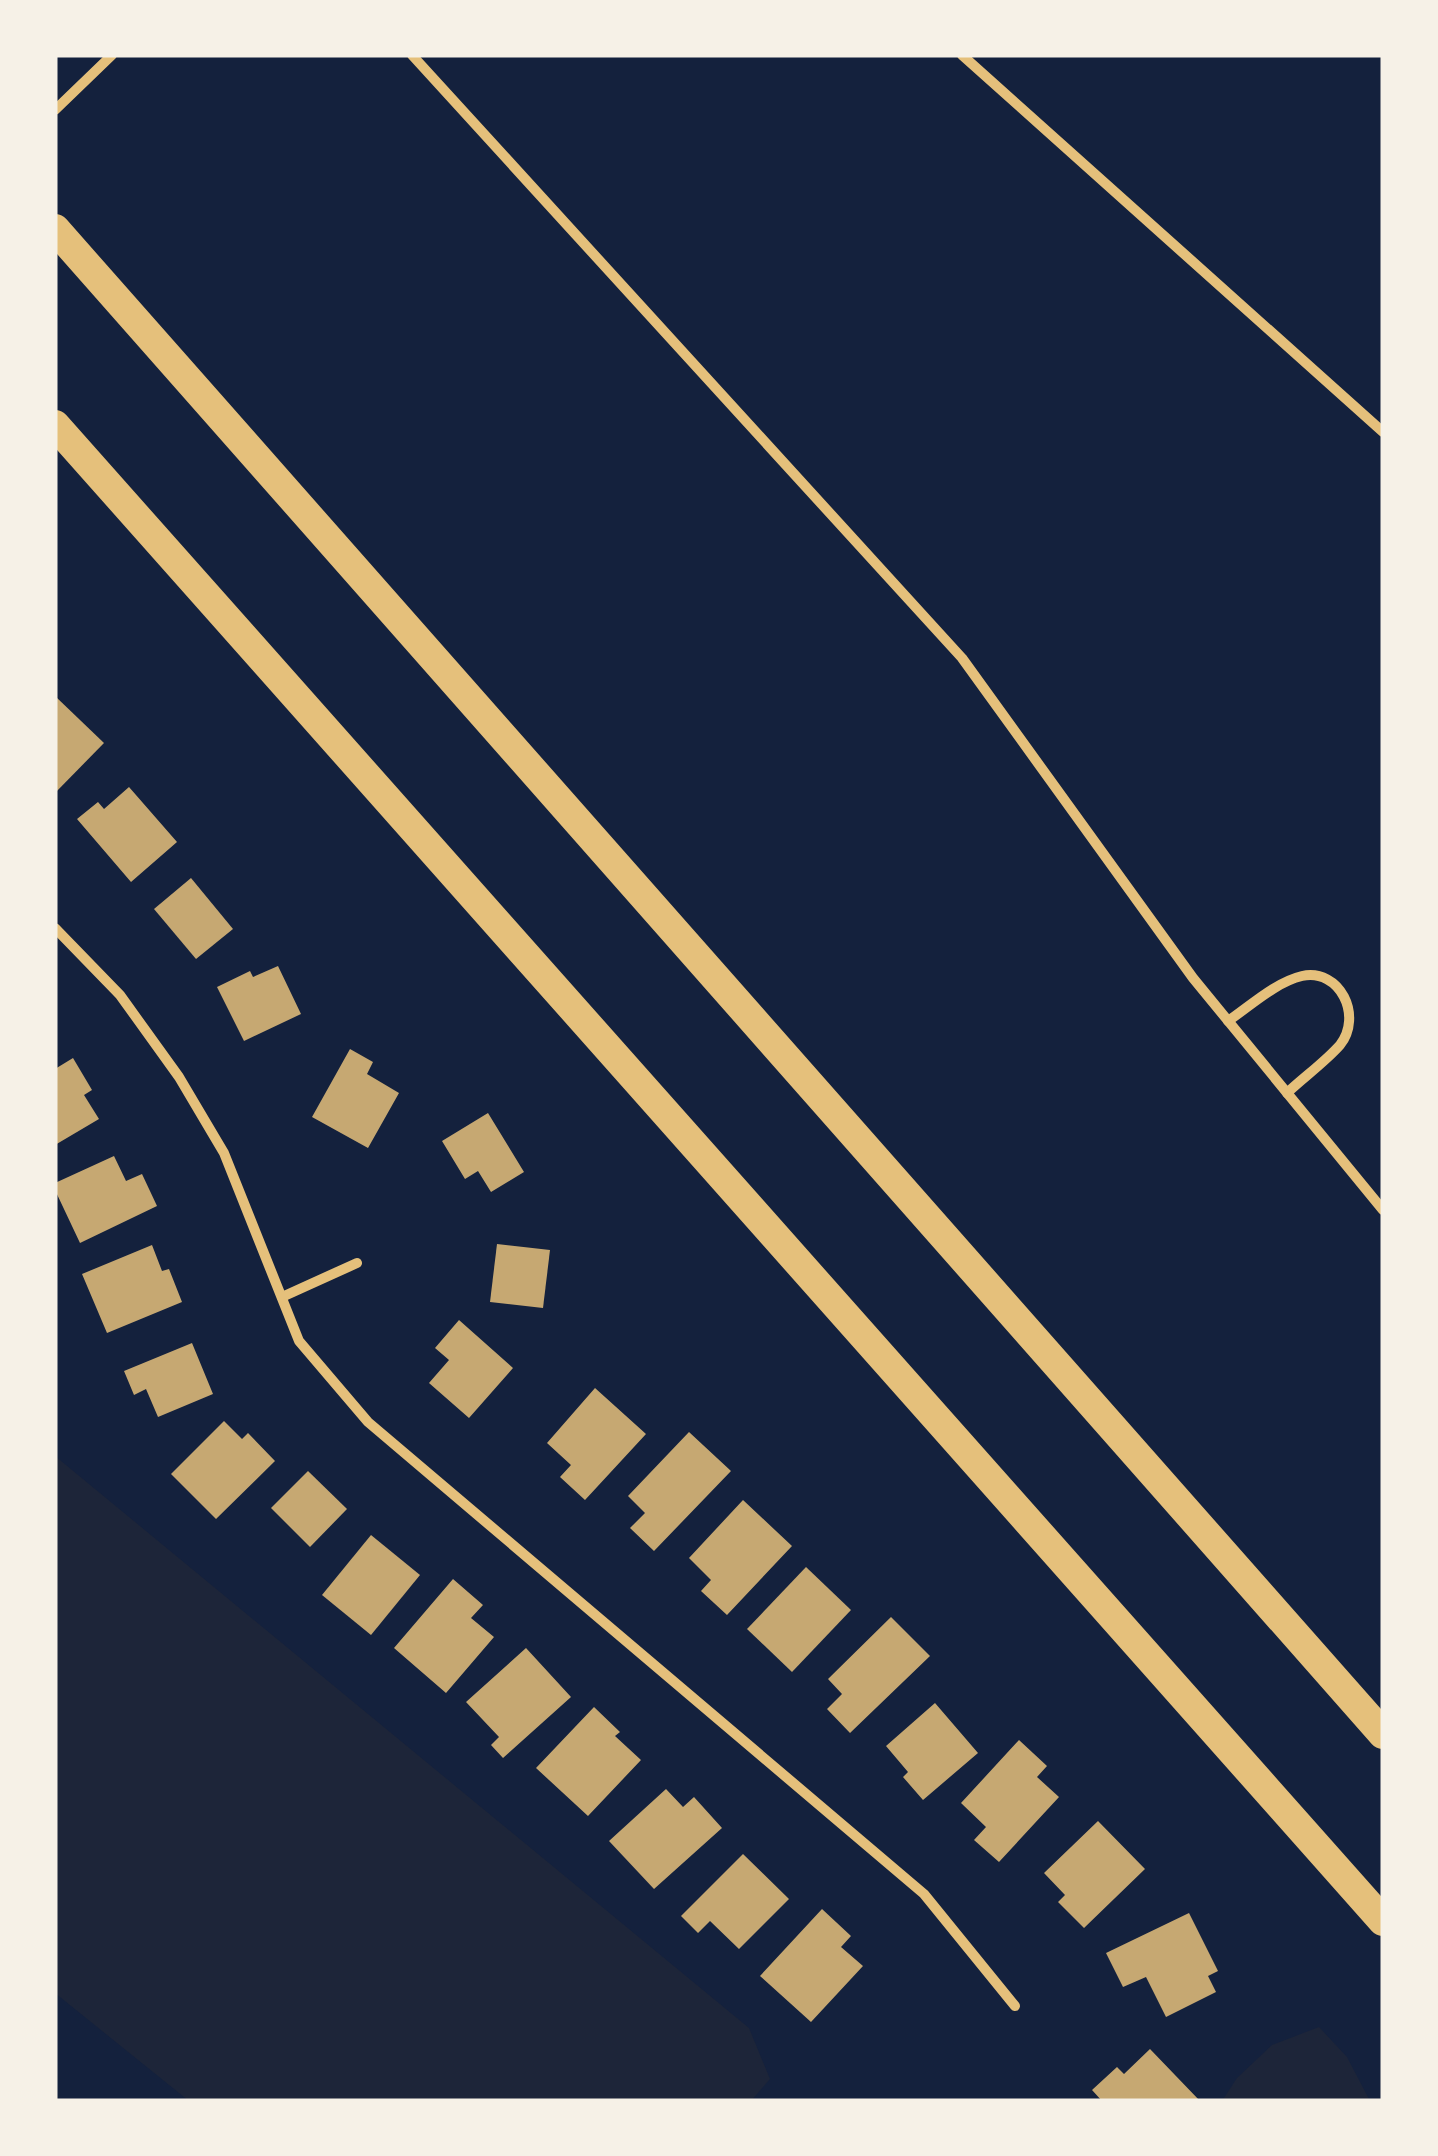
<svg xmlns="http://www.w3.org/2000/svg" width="1438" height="2156" font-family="'Open Sans',sans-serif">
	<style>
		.green { fill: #1d2539 }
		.building { fill: #c6a872 }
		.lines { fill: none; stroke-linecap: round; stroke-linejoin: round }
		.minor { stroke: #e5c07b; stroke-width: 10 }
		.motorway { stroke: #e5c07b; stroke-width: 30 }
	</style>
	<rect width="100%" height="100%" fill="#14213d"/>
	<g class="green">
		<polygon points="55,1456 749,2028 770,2079 751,2101 189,2101 55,1993"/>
		<polygon points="1319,2027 1347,2057 1370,2101 1222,2101 1237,2078 1272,2045"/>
	</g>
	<g class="building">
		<polygon points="55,696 104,743 55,793"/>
		<polygon points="129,787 177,842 131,882 77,819 98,802 104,809"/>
		<polygon points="191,878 233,929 196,959 154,909"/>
		<polygon points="278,966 301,1014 244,1041 217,987 250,971 253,977"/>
		<polygon points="350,1049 373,1062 367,1074 399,1093 368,1148 312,1117"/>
		<polygon points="73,1058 92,1090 84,1095 99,1119 55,1145 55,1069"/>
		<polygon points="488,1113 524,1172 491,1192 478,1171 465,1179 442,1141"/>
		<polygon points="114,1156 126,1181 142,1174 157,1206 80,1243 55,1190 55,1183"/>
		<polygon points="497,1244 550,1250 543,1308 490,1302"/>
		<polygon points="152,1245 162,1271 169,1269 182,1302 107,1333 82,1274"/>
		<polygon points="459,1320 513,1368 469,1418 429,1383 449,1360 435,1348"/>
		<polygon points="192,1343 213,1394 158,1417 146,1389 134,1395 124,1371"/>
		<polygon points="595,1388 646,1434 585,1500 560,1477 571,1465 547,1443"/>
		<polygon points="224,1421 242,1439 248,1433 275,1461 216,1519 171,1474"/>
		<polygon points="689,1432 731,1471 654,1551 630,1528 645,1513 628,1496"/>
		<polygon points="308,1471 347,1509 310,1547 271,1508"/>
		<polygon points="743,1500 792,1546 727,1615 701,1591 711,1580 689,1558"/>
		<polygon points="371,1535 420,1575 371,1635 322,1595"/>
		<polygon points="806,1567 851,1610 792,1672 747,1629"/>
		<polygon points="453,1579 483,1605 471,1618 494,1637 446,1693 394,1648"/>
		<polygon points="891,1617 930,1656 850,1733 827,1709 842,1694 828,1679"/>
		<polygon points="526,1648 571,1697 503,1758 491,1745 499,1737 466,1702"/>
		<polygon points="935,1703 978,1753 923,1800 903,1777 908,1772 886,1746"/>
		<polygon points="594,1707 620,1732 615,1736 641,1760 588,1816 536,1768"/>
		<polygon points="1019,1740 1047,1766 1037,1777 1059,1797 999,1862 974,1840 986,1827 961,1803"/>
		<polygon points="666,1789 683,1807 694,1797 722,1828 654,1889 609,1841"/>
		<polygon points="1098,1821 1145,1869 1084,1928 1058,1902 1065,1895 1044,1873"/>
		<polygon points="743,1854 789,1899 739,1949 710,1921 698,1933 681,1916"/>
		<polygon points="822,1909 851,1936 841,1947 863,1966 811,2022 760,1976"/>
		<polygon points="1189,1913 1218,1971 1208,1976 1216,1992 1166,2017 1146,1977 1123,1987 1106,1953"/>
		<polygon points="1150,2049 1200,2101 1102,2101 1092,2090 1117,2067 1124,2074"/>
	</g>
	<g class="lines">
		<g class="minor">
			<polyline points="412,55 962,658 1193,978 1383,1210"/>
			<polyline points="962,55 1383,432"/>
			<polyline points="55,110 112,55"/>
			<polyline points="55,928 120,995 179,1077 224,1153 299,1341 368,1422 924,1894 1015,2006"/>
			<path d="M 1228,1021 C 1250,1006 1276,982 1302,976 C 1340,968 1363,1016 1340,1045 C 1325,1062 1304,1077 1287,1093"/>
			<polyline points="282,1297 357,1263"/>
		</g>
		<g class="motorway">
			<polyline points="55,229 1383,1734"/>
			<polyline points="55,425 1383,1921"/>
		</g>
	</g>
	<rect width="1438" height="2156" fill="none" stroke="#f6f1e7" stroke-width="115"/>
</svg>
